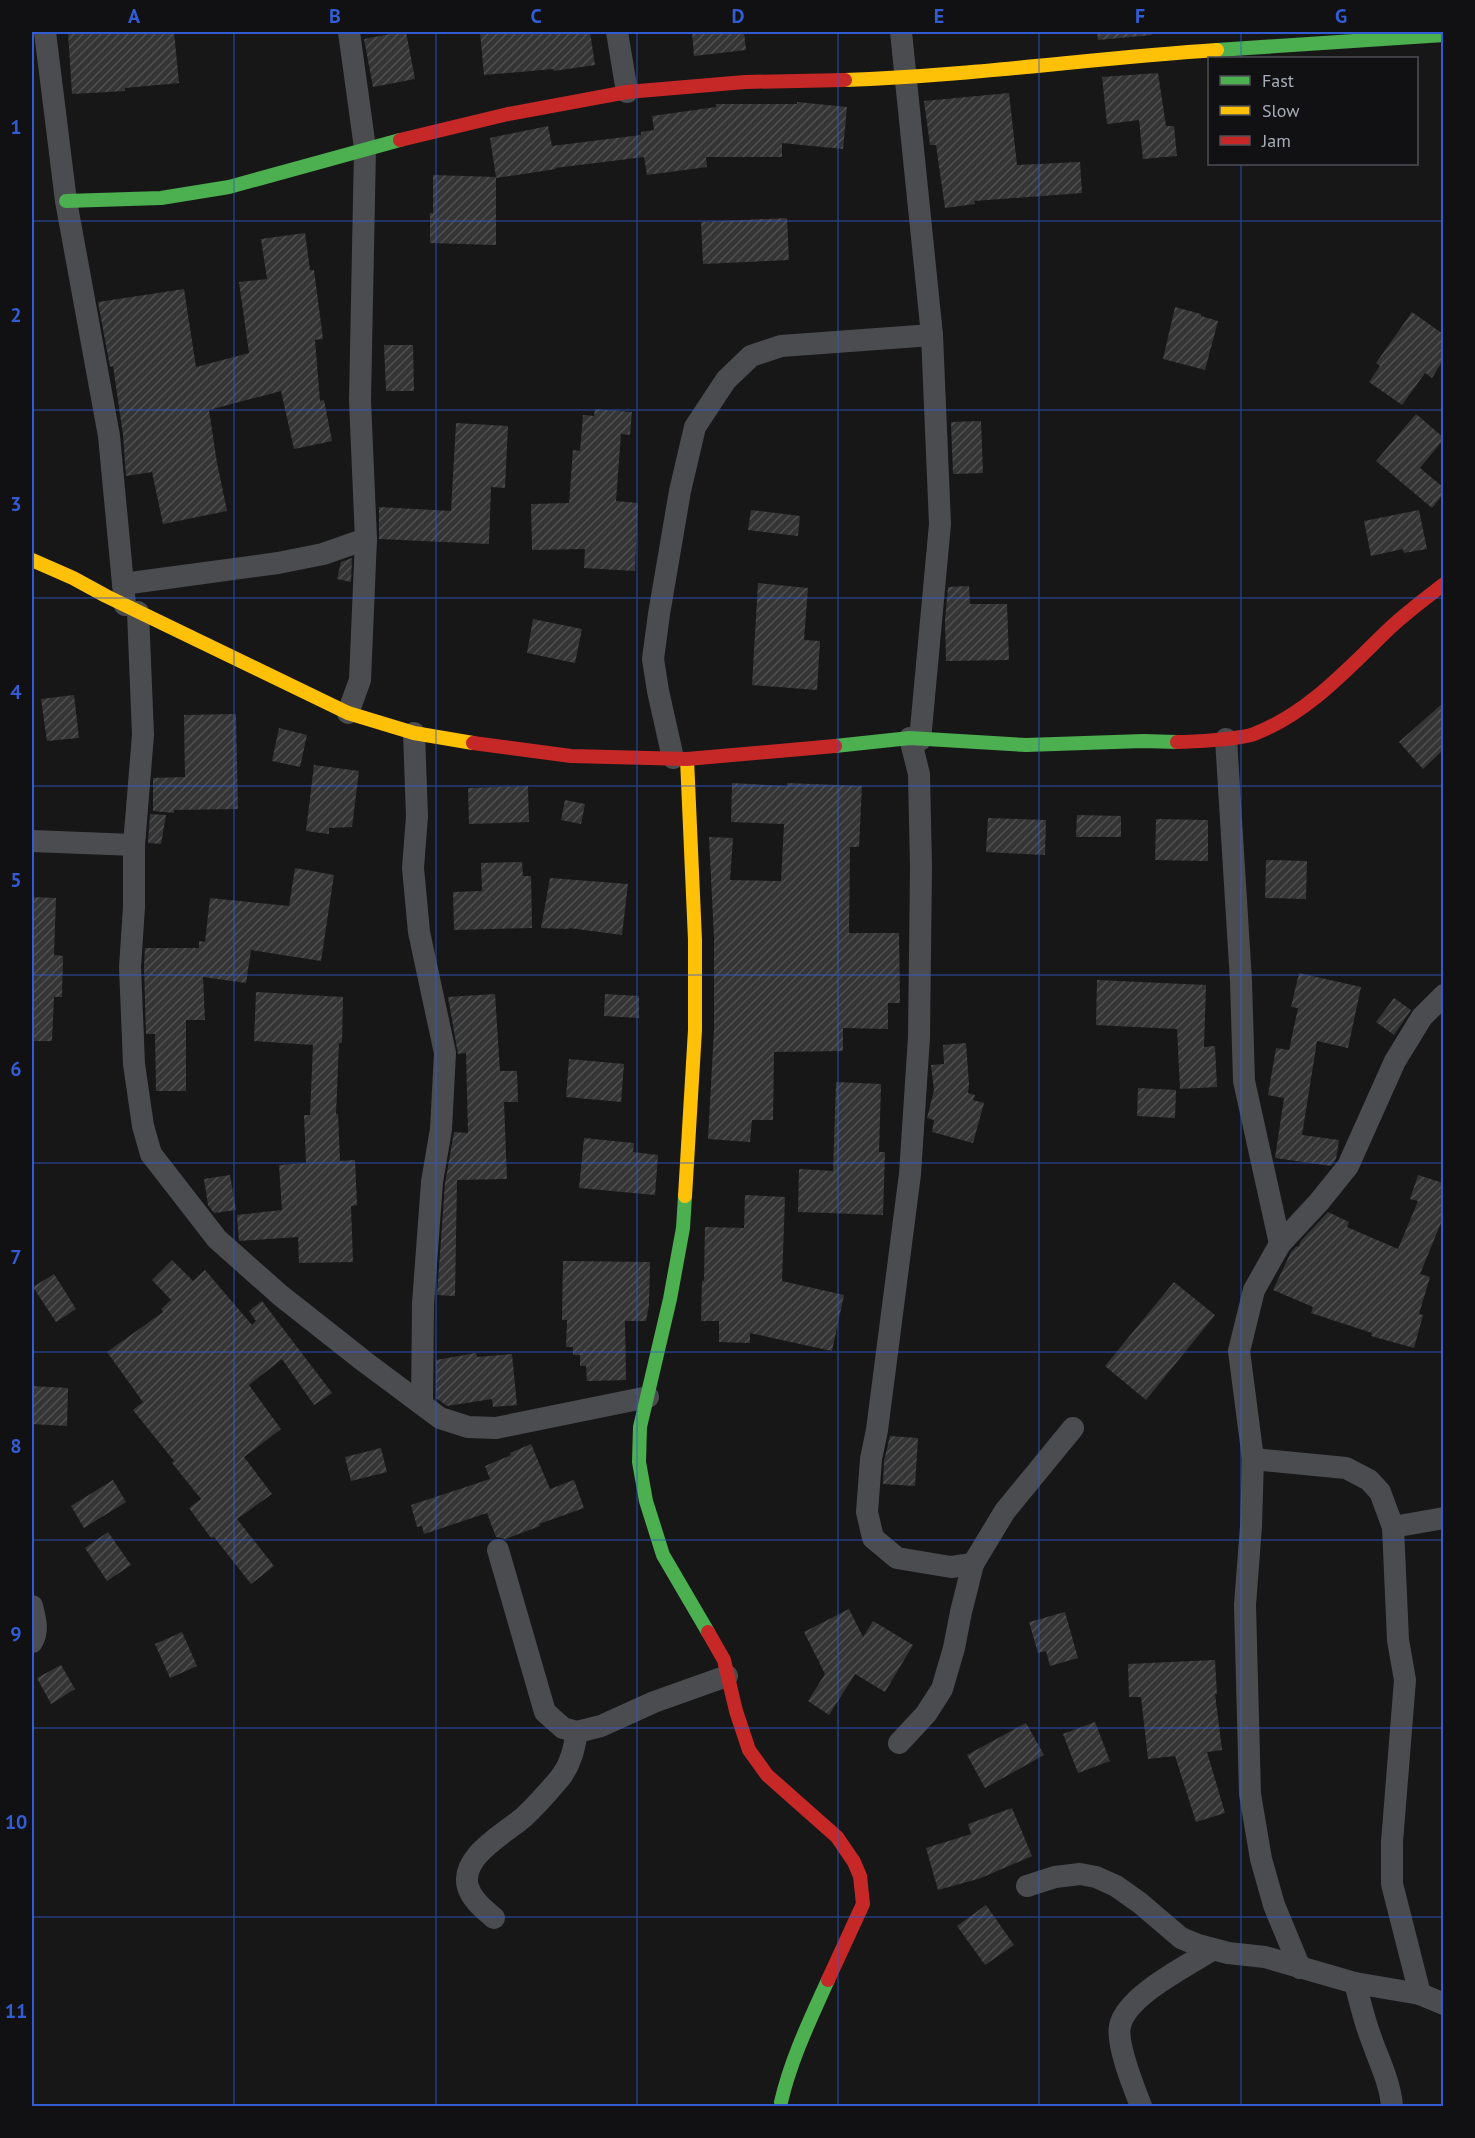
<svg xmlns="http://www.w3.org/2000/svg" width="1475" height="2138" font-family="'PT Sans',sans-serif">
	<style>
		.building { fill: url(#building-hatch) }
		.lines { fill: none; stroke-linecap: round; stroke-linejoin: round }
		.street { stroke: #4b4c50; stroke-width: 22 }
		.fast { stroke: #4caf50; stroke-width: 14 }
		.slow { stroke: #ffc107; stroke-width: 14 }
		.jam { stroke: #c62828; stroke-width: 14 }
		.grid { fill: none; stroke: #325cd3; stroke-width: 1.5; stroke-opacity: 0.55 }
		.neatline { fill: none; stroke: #325cd3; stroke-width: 2 }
		.grid-label { font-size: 20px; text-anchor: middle; font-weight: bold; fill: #325cd3 }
	</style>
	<defs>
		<pattern id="building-hatch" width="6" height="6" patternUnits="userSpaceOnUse" patternTransform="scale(1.5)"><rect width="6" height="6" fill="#353536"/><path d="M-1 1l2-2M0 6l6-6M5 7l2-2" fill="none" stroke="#4f5051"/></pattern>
	</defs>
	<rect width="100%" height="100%" fill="#171717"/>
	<g class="building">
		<polygon points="68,32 174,32 179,83 125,88 125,91 72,94"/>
		<polygon points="401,32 406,32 415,79 373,87 364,39"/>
		<polygon points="480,32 590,32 595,65 554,71 553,69 484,75"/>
		<polygon points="692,32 744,32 746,50 694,56"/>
		<polygon points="1097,32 1151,32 1152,35 1098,40"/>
		<polygon points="1158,73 1166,126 1174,126 1177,156 1143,159 1139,120 1107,124 1102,77"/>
		<polygon points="1009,93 1017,165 1080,162 1082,193 974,201 975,204 945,208 936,145 930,145 924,101"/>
		<polygon points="797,102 847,107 843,149 782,143 782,157 706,157 707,167 647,175 644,157 555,168 556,169 496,178 496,245 430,243 430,213 433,213 433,175 496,177 490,138 548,126 552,146 641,135 641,132 654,130 652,116 716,107 716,104 797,104"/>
		<polygon points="787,218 789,260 703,264 701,222"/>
		<polygon points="305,233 310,270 314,270 323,339 315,340 320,401 324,400 332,441 294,449 281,391 209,410 217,463 227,511 163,524 152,472 126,476 123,435 113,366 110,367 98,302 184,289 196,367 249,353 239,282 267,279 261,239"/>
		<polygon points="1175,307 1201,314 1201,316 1218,321 1205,370 1163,359"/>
		<polygon points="1412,312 1443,334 1443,360 1432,378 1425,373 1402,405 1369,382 1380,366 1376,363"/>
		<polygon points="384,345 413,345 414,391 386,391"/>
		<polygon points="595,409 632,412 630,435 621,434 616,501 638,503 635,571 584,568 585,549 532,550 531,504 569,503 573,450 580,451 583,415 594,416"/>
		<polygon points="1416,414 1443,437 1443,440 1420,468 1443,487 1443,494 1432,508 1376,461"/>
		<polygon points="981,421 983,473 953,474 951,422"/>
		<polygon points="456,423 508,426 505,488 491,487 489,544 379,539 379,507 451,511"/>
		<polygon points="751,510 800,516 798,536 748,530"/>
		<polygon points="1419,510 1427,549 1404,553 1403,549 1371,556 1364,521"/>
		<polygon points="352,558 351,582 337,579 341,562"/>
		<polygon points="758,583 808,588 804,640 820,641 817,690 752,685"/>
		<polygon points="969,586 970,604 1007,604 1009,660 946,661 945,621 948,587"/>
		<polygon points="533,619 582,629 575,663 527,653"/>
		<polygon points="74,695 79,738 47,741 41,699"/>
		<polygon points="1443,703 1443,750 1423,769 1399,742"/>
		<polygon points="236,714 238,809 174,810 174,813 153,811 153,778 185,777 184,715"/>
		<polygon points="279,728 307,735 300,767 272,761"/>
		<polygon points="314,765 359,771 352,827 329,828 329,834 306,831"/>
		<polygon points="732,783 787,786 787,783 862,786 859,847 850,847 849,933 899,933 900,1003 888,1003 888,1029 843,1028 843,1051 774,1052 773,1120 752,1120 750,1142 708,1139 714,1030 714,939 709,837 733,838 730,880 781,881 784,824 731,822"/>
		<polygon points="528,786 529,822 469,824 468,788"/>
		<polygon points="565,800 585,804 581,824 561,820"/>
		<polygon points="150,814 166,815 161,844 148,843"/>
		<polygon points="1077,815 1121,816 1121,837 1076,837"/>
		<polygon points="988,818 1046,820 1045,855 986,852"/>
		<polygon points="1156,819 1208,820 1208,861 1155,860"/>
		<polygon points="1266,860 1307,861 1306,899 1265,898"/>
		<polygon points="522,862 523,876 531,876 532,928 454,930 453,892 482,891 481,863"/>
		<polygon points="295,868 334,875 321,961 251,950 246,983 203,977 205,1020 186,1020 186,1091 156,1091 155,1034 146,1034 144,967 145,948 199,948 199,941 205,942 210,898 289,906"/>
		<polygon points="550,878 628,884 622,935 569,928 569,929 541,928"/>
		<polygon points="32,897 56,898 54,955 63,956 62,997 54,997 52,1041 32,1041"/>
		<polygon points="1299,973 1361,987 1348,1048 1317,1041 1302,1135 1339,1140 1336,1159 1331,1166 1275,1158 1284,1098 1268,1095 1276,1048 1289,1050 1298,1008 1291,1007"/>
		<polygon points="1097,980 1206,985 1204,1047 1215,1046 1217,1087 1180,1089 1177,1029 1096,1025"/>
		<polygon points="256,992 343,997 342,1043 339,1043 336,1114 338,1114 340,1161 355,1160 357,1205 351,1206 353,1262 299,1263 298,1237 239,1241 237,1215 282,1210 279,1165 306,1163 304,1115 310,1115 313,1045 254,1041"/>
		<polygon points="495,994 500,1071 517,1071 518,1102 504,1102 507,1179 457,1180 455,1296 437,1295 445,1184 454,1132 468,1133 466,1053 458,1054 448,997"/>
		<polygon points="605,994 639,996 639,1018 604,1016"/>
		<polygon points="1394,998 1411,1010 1394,1035 1376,1022"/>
		<polygon points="966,1043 969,1084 968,1093 975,1095 973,1100 984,1103 973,1143 932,1132 934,1120 927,1118 934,1090 931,1065 944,1064 943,1045"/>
		<polygon points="569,1059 624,1064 621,1102 566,1097"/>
		<polygon points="836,1082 881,1084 879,1152 885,1152 883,1215 798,1212 799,1169 833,1171"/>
		<polygon points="1138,1088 1176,1090 1175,1118 1137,1116"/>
		<polygon points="584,1138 634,1143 633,1152 658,1155 655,1195 579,1188"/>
		<polygon points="230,1175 236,1210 214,1213 208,1205 204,1179"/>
		<polygon points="1418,1175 1443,1183 1443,1218 1420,1274 1430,1277 1419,1314 1423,1315 1414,1348 1371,1336 1372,1333 1311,1313 1313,1307 1273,1290 1291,1252 1297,1246 1298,1247 1301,1241 1328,1212 1349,1222 1347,1227 1398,1249 1418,1201 1410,1199"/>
		<polygon points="745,1195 785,1197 782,1281 844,1295 832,1351 750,1333 750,1343 719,1342 719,1321 701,1321 702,1281 704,1281 705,1227 744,1228"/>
		<polygon points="172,1260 193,1281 205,1270 252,1325 256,1321 249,1311 262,1301 332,1393 314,1405 282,1359 249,1385 281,1429 244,1457 272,1494 237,1519 274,1566 251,1584 214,1537 211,1538 189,1508 201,1499 172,1463 174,1461 133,1410 143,1402 107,1352 163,1312 161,1309 171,1300 152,1280"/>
		<polygon points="563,1261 650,1262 649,1305 646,1321 625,1321 626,1380 587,1381 586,1366 580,1366 580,1355 573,1355 573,1347 566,1347 567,1320 562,1320"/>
		<polygon points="54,1274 76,1309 56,1322 33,1287"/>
		<polygon points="1174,1282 1215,1315 1146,1400 1105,1366"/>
		<polygon points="476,1353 477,1357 512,1354 517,1405 493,1407 492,1399 447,1406 436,1398 436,1360"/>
		<polygon points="32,1386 68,1388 67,1426 32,1424"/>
		<polygon points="890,1436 918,1438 915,1486 883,1484 884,1461"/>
		<polygon points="531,1444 550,1489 574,1480 584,1508 539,1524 540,1526 505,1539 496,1537 487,1513 424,1534 422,1526 417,1527 411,1505 490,1479 485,1466 511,1455 510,1453"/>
		<polygon points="381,1448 387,1472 351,1481 345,1457"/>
		<polygon points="113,1480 126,1502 84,1528 71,1506"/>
		<polygon points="108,1532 131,1565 107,1581 85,1548"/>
		<polygon points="849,1609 863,1637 873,1621 913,1645 885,1692 855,1674 829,1715 808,1701 825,1674 804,1632"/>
		<polygon points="1065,1612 1078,1658 1050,1666 1046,1651 1038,1653 1029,1622"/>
		<polygon points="182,1632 197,1666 170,1678 155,1644"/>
		<polygon points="1215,1660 1217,1694 1215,1694 1222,1750 1207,1752 1225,1813 1196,1822 1175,1756 1148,1759 1141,1697 1129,1697 1128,1664"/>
		<polygon points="61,1665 75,1689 51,1704 37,1678"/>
		<polygon points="1095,1722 1110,1761 1078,1773 1063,1734"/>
		<polygon points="1026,1723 1044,1755 985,1788 967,1755"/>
		<polygon points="1012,1808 1032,1856 981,1878 938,1890 926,1848 971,1834 968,1824"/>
		<polygon points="986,1905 1014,1945 985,1965 957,1926"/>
	</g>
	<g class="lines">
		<g class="street">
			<polyline points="45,32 66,201 109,436 125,605"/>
			<polyline points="617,32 627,92"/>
			<polyline points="901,32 932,335 940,524 920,740"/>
			<polyline points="123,584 278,563 323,554 366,539"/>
			<polyline points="138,612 143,735 134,845 134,907 130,967 134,1064 143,1126 151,1154 217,1239 280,1295 365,1362 440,1418 468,1427 496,1428 648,1397"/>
			<polyline points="348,713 360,680 366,539 360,401 365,148 349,32"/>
			<polyline points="414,733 417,816 413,868 419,932 445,1053 441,1129 432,1182 423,1304 422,1404"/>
			<polyline points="910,738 919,774 921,868 919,1037 910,1174 877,1430 871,1459 867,1512 873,1538 897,1558 951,1567 973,1564"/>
			<polyline points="1226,739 1241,981 1244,1081 1280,1244"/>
			<polyline points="673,758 658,691 653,659 659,614 680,491 695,427 726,380 751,356 781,346 932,335"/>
			<polyline points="32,841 134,845"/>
			<polyline points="1253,1459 1346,1468 1369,1480 1380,1492 1393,1527 1398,1640 1405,1680 1392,1842 1392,1884 1420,1994"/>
			<polyline points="1393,1527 1444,1518"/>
			<polyline points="498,1550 545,1712 563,1728 577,1732 601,1726 654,1702 727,1676"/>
			<path d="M 32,1606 C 35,1618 39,1631 32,1642"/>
			<polyline points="899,1743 926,1714 942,1689 954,1648 961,1612 973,1564 1005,1511 1073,1428"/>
			<polyline points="1027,1886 1055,1877 1080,1874 1096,1877 1116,1886 1140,1903 1181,1938 1198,1945 1228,1953 1265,1957 1355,1983 1420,1994 1444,2004"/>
			<path d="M 494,1918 C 484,1909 472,1900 468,1887 C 459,1856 508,1832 525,1816 C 538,1804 549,1791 560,1778 C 571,1764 574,1749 577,1732"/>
			<polyline points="1300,1968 1274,1905 1261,1859 1250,1794 1245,1605 1251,1526 1253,1459 1239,1351 1254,1290 1280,1244 1319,1202 1348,1166 1395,1061 1422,1017 1444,995"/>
			<path d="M 1355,1983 C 1360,2001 1364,2020 1371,2038 C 1379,2061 1390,2082 1392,2106"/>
			<path d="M 1141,2106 C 1134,2088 1116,2044 1120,2026 C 1126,1996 1187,1966 1212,1950"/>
		</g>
		<g class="fast">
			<polyline points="1217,50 1444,35"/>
			<polyline points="66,201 161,198 229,187 400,140"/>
			<polyline points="835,746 910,738 1026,745 1143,741 1177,742"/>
			<polyline points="685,1196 683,1228 670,1299 640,1427 639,1462 646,1501 663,1555 708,1632"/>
			<path d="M 781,2102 C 791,2059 810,2020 828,1980"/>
		</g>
		<g class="slow">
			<path d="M 845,80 C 969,76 1093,58 1217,50"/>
			<polyline points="32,560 73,578 106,596 348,713 414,733 473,743"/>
			<polyline points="685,1196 695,1030 695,940 687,759"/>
		</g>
		<g class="jam">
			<polyline points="400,140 508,114 627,92 745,82 845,80"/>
			<path d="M 1177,742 C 1192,742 1241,739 1254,734 C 1309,713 1349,667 1391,627 C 1407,612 1426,598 1444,584"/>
			<polyline points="473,743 571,756 687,759 835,746"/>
			<polyline points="708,1632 724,1660 736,1711 749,1750 767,1775 837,1837 854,1862 860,1876 863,1904 828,1980"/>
		</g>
	</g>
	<path class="grid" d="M 234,32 L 234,2106M 436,32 L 436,2106M 637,32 L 637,2106M 838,32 L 838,2106M 1039,32 L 1039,2106M 1241,32 L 1241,58M 1241,164 L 1241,2106M 32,221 L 1444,221M 32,410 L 1444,410M 32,598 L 1444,598M 32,786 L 1444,786M 32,975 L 1444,975M 32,1163 L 1444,1163M 32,1352 L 1444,1352M 32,1540 L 1444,1540M 32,1728 L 1444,1728M 32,1917 L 1444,1917"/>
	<rect width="1475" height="2138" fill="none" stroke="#111113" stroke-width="66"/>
	<rect x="1208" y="57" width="210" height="108" fill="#111113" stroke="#4d4f55" stroke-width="1.5"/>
	<rect x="1220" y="76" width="30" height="9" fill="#4caf50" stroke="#4d4f55" stroke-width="1.5"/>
	<text x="1262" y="87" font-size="18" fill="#a8adb8">Fast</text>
	<rect x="1220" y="106" width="30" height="9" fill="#ffc107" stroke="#4d4f55" stroke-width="1.5"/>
	<text x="1262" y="117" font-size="18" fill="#a8adb8">Slow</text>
	<rect x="1220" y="136" width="30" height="9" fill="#c62828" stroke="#4d4f55" stroke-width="1.5"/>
	<text x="1262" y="147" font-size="18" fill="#a8adb8">Jam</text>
	<rect x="33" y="33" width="1409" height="2072" class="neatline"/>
	<g class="grid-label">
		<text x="134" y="23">A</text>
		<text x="335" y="23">B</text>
		<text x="536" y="23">C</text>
		<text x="738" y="23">D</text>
		<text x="939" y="23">E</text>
		<text x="1140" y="23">F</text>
		<text x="1341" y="23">G</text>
		<text x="16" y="134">1</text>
		<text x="16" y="322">2</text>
		<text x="16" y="511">3</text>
		<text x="16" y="699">4</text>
		<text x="16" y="887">5</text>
		<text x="16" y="1076">6</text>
		<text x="16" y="1264">7</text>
		<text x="16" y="1453">8</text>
		<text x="16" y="1641">9</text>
		<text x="16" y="1829">10</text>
		<text x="16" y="2018">11</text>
	</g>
</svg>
